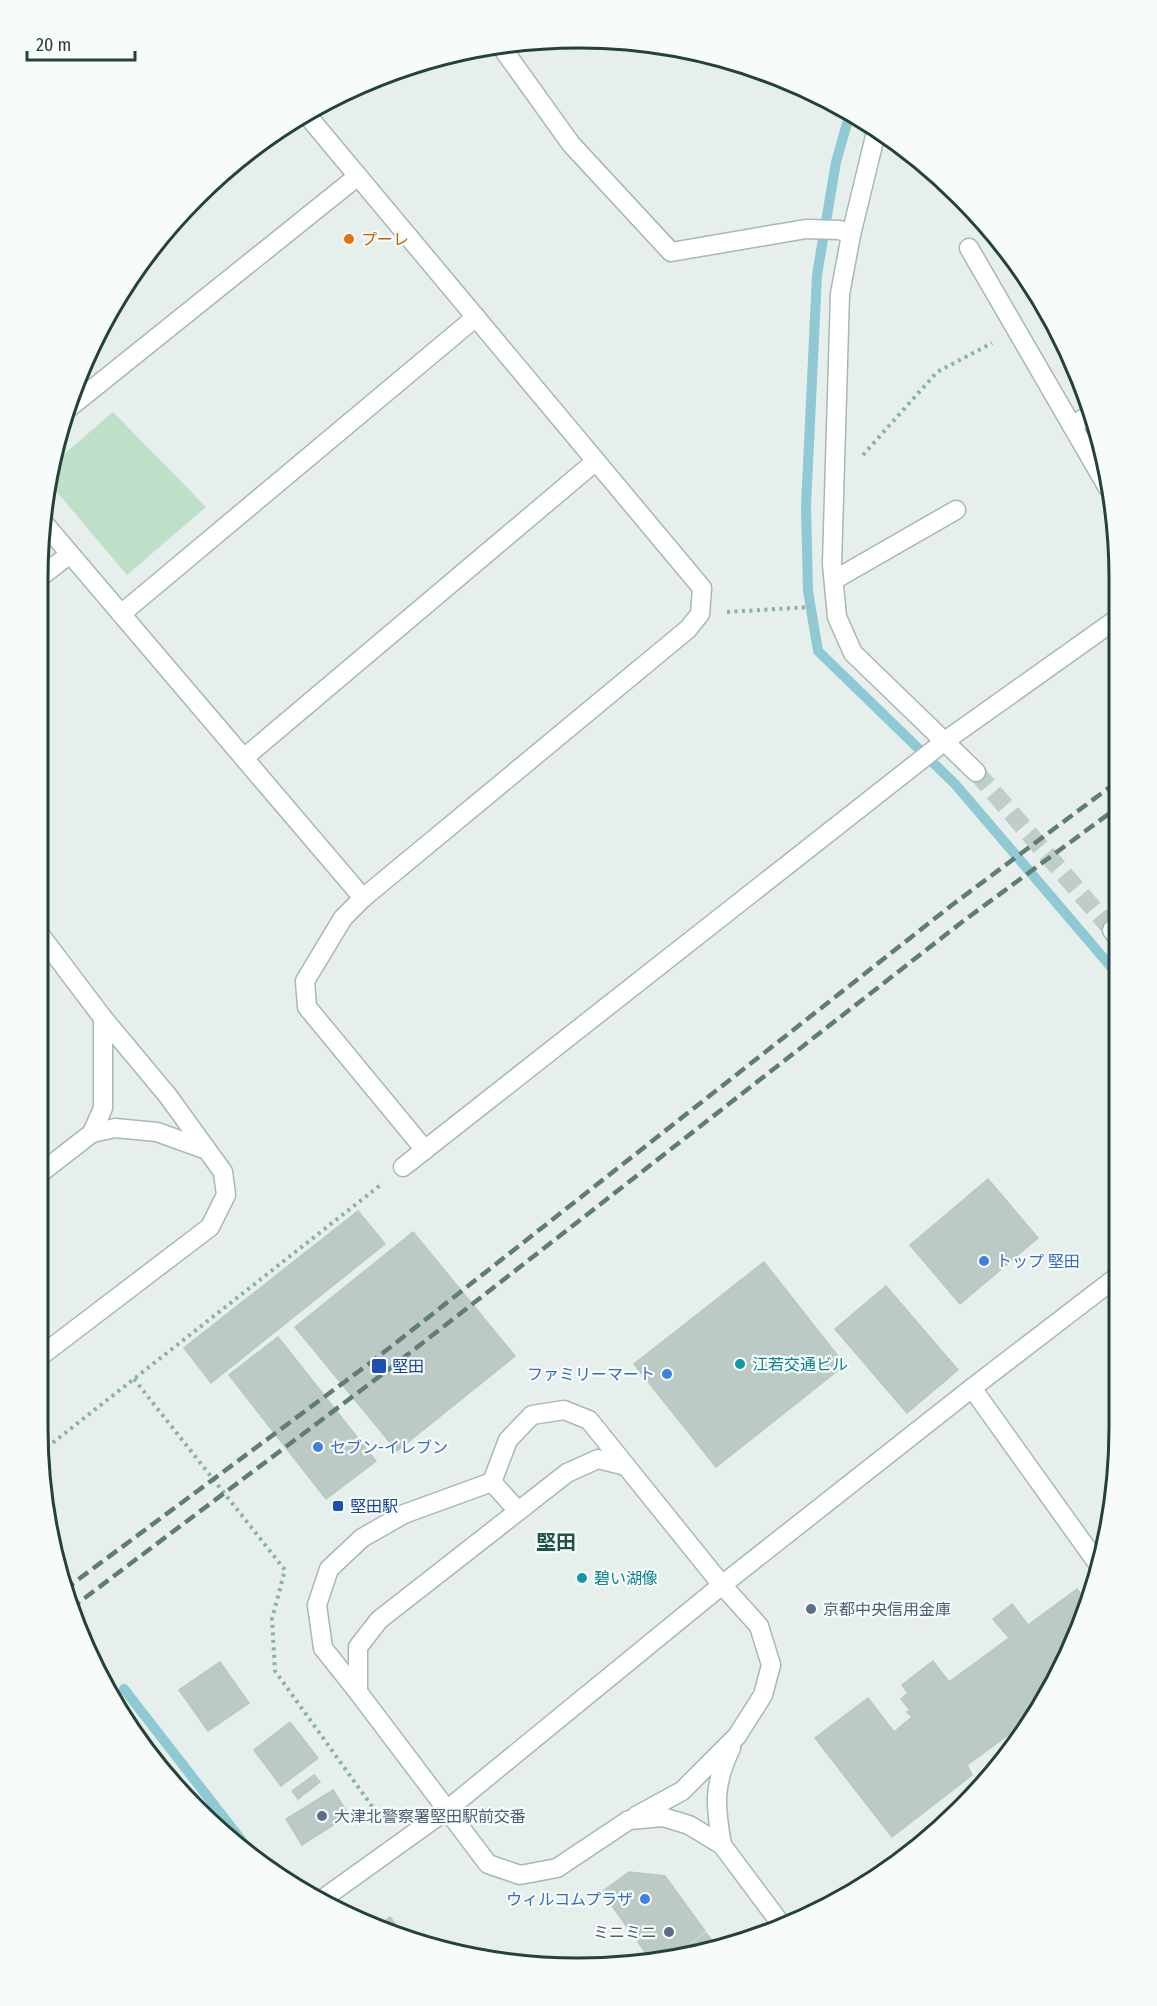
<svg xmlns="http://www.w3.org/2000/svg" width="1157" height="2006" font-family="'Fira Sans Condensed','Noto Sans JP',sans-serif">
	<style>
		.green { fill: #bfe0c8 }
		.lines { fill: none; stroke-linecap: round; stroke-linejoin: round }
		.stream { stroke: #8ec9d4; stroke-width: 10 }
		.building { fill: #bbcac4; stroke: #b8c9c2; stroke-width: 1.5 }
		.minor-tunnel { stroke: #bfccc8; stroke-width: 18; stroke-dasharray: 18 9; stroke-linecap: butt }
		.minor-casing { stroke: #a8b8b2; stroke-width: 21 }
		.path { stroke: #86b3a5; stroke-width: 4; stroke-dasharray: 3 4.5; stroke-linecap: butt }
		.minor { stroke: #fff; stroke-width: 18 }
		.rail { stroke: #5f7d75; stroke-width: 4.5; stroke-dasharray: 12 6; stroke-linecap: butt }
		.food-dot { fill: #e8710a; stroke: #f7fbf9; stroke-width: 2 }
		.shop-dot { fill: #3f7fe0; stroke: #f7fbf9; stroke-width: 2 }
		.culture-dot { fill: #0f9aa8; stroke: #f7fbf9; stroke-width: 2 }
		.transit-dot { fill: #1a4fb4; stroke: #f7fbf9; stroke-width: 2 }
		.service-dot { fill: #5c6f8a; stroke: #f7fbf9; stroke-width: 2 }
		.labels { text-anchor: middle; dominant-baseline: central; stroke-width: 4.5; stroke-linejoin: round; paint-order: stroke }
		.food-label { font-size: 16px; fill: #c56008; stroke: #f7fbf9; text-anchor: start }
		.shop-label { font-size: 16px; fill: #366cbe; stroke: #f7fbf9; text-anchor: start }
		.culture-label { font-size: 16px; fill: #0d838f; stroke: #f7fbf9; text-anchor: start }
		.transit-label { font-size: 16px; fill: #164399; stroke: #f7fbf9; text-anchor: start }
		.service-label { font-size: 16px; fill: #4e5e75; stroke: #f7fbf9; text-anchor: start }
		.quarter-label { font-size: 20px; font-weight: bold; fill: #1f5548; stroke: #f7fbf9 }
		.rim { fill: none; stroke: #24423a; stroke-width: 3 }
	</style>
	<rect width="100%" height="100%" fill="#e6efeb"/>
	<polygon class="green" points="113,412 206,507 127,575 50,484 55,462"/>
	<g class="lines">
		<g class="stream">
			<polyline points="850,113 836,162 817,275 806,506 808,591 818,651 955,784 1118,975"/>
			<polyline points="124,1689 249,1850"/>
		</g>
	</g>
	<g class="building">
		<polygon points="988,1179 1038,1238 960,1304 910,1245"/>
		<polygon points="358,1211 385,1244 211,1383 184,1348"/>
		<polygon points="413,1232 515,1356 397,1451 295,1327"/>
		<polygon points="764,1262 845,1365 716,1467 634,1364"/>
		<polygon points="886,1286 958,1370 907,1413 835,1329"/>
		<polygon points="278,1337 376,1461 326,1499 229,1375"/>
		<polygon points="1077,1589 1089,1605 1034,1716 967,1765 972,1775 892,1837 815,1738 868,1698 894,1732 912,1717 907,1712 910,1710 901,1699 908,1693 902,1685 933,1661 949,1682 1009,1638 993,1619 1012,1604 1028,1625"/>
		<polygon points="220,1662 249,1703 208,1731 179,1690"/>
		<polygon points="290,1722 318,1758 281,1786 254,1750"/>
		<polygon points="314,1775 320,1782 298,1799 292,1791"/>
		<polygon points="333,1790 349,1815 302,1845 286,1819"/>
		<polygon points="629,1872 665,1876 705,1931 676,1953 650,1959 602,1892"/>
		<polygon points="390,1917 403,1934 381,1924"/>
		<polygon points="706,1933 715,1944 680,1952"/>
	</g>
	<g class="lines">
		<polyline class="minor-tunnel" points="976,772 1112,930"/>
		<g class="minor-casing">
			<g id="minor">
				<polyline points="500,45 571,144 671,252 806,229 840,230 851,235"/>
				<polyline points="306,114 702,588 700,614 688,629 363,898 343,918 305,981 307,1007 425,1150"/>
				<polyline points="877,128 851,235 840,294 832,564 837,617 853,653 976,772"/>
				<polyline points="969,248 1108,488"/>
				<polyline points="65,411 358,176"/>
				<polyline points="1072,426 1092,413"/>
				<polyline points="43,522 363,898"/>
				<polyline points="39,578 70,554"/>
				<polyline points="834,580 956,510"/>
				<polyline points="121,614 476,317"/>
				<polyline points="244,758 596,461"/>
				<polyline points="1112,930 1118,938"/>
				<polyline points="92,1133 115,1128 157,1132 207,1150"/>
				<polyline points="403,1167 945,741 1118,618"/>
				<polyline points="38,1175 92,1133 103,1108 103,1018"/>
				<polyline points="38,1358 210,1227 226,1195 223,1172 168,1096 103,1018 38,932"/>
				<polyline points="972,1388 1098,1564"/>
				<polyline points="626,1466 589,1420 564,1410 532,1415 508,1440 492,1482 404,1514 362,1538 329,1569 317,1605 323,1648 358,1692 488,1864 520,1875 557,1868 629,1820 663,1817 689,1825 722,1845 784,1928"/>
				<polyline points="492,1482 518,1511"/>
				<polyline points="358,1692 358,1647 379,1620 567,1473 598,1459 626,1466 722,1585 759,1626 771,1665 763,1695 737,1736 682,1791 636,1816"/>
				<path d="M 722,1845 C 715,1806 713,1785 731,1748"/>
				<polyline points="324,1898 448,1809 722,1585 972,1388 1118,1276"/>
			</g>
		</g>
		<g class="path">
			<polyline points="1041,316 1049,312"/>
			<polyline points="863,455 937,372 992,343"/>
			<polyline points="727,612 810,607"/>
			<polyline points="134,1379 285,1570 272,1619 275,1671 384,1823"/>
			<polyline points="41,1452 383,1183"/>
		</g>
		<use href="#minor" class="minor"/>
		<g class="rail">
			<polyline points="64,1590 374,1360 952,905 1118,781"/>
			<polyline points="70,1609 384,1373 962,922 1118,807"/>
		</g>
	</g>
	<circle class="food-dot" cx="349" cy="239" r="6"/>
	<g class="shop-dot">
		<circle cx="984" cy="1261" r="6"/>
		<circle cx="667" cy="1374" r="6"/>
		<circle cx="318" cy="1447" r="6"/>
		<circle cx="645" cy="1899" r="6"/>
	</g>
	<g class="culture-dot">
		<circle cx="740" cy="1364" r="6"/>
		<circle cx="582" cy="1578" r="6"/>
	</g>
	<g class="transit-dot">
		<rect x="371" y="1358" width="16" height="16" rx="3"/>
		<rect x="332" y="1500" width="12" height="12" rx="3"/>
	</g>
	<g class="service-dot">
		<circle cx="811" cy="1609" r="6"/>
		<circle cx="322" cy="1816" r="6"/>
		<circle cx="669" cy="1932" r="6"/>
	</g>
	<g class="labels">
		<g class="food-label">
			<text x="361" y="239">プーレ</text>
		</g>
		<g class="shop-label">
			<text x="996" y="1261">トップ 堅田</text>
			<text x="655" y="1374" text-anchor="end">ファミリーマート</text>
			<text x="330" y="1447">セブン-イレブン</text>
			<text x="633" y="1899" text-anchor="end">ウィルコムプラザ</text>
		</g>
		<g class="culture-label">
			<text x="752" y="1364">江若交通ビル</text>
			<text x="594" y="1578">碧い湖像</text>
		</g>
		<g class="transit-label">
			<text x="392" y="1366">堅田</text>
			<text x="350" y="1506">堅田駅</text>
		</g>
		<g class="service-label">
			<text x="823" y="1609">京都中央信用金庫</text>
			<text x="334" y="1816">大津北警察署堅田駅前交番</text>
			<text x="657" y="1932" text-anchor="end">ミニミニ</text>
		</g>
		<g class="quarter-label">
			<text x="556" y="1542">堅田</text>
		</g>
	</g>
	<path d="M0 0H1157V2006H0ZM578 48H579A530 530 0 0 1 1109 578V1428A530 530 0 0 1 579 1958H578A530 530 0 0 1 48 1428V578A530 530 0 0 1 578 48Z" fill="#f7fbf9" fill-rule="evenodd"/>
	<path class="rim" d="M578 48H579A530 530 0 0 1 1109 578V1428A530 530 0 0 1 579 1958H578A530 530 0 0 1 48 1428V578A530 530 0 0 1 578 48Z"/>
	<path d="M27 51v9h108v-9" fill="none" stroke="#24423a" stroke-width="3"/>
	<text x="36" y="51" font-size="18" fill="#24423a" stroke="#f7fbf9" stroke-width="4.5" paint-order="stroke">20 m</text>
</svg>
